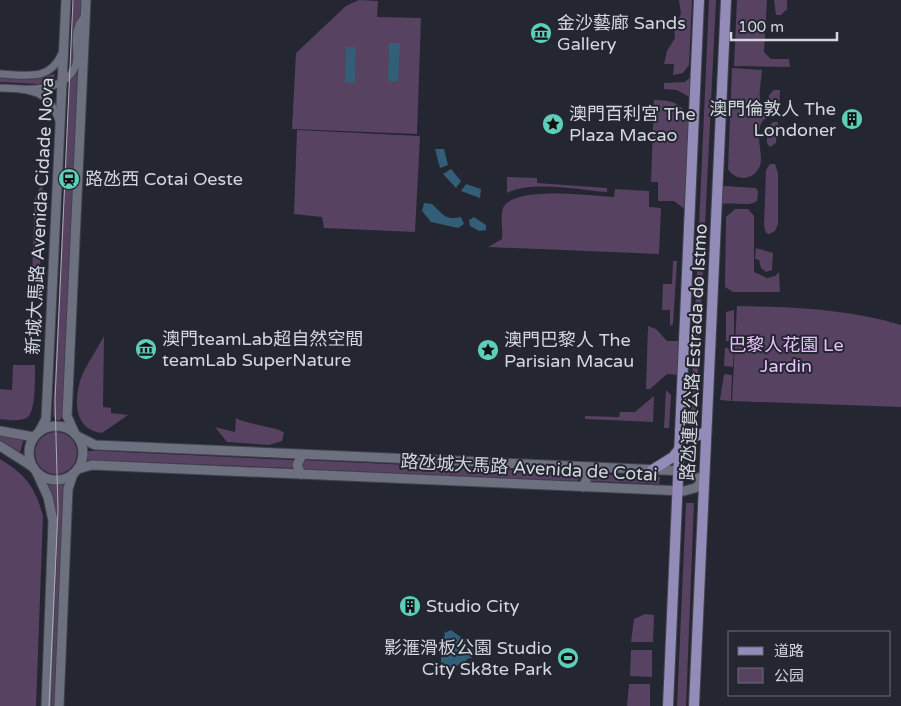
<svg xmlns="http://www.w3.org/2000/svg" width="901" height="706" font-family="'Varela Round','Noto Sans SC',sans-serif">
	<style>
		.green { fill: #574262 }
		.water { fill: #335e77 }
		.lines { fill: none; stroke-linecap: round; stroke-linejoin: round }
		.minor-casing { stroke: #41434d; stroke-width: 9 }
		.tertiary-casing { stroke: #41434d; stroke-width: 11 }
		.secondary-casing { stroke: #41434d; stroke-width: 11 }
		.primary-casing { stroke: #41434d; stroke-width: 12 }
		.minor { stroke: #6d707e; stroke-width: 7 }
		.tertiary { stroke: #6d707e; stroke-width: 9 }
		.secondary { stroke: #6d707e; stroke-width: 9 }
		.primary { stroke: #938bb8; stroke-width: 10 }
		.tram { stroke: #abadb6; stroke-width: 1 }
		.labels { text-anchor: middle; dominant-baseline: central; stroke-width: 4; stroke-linejoin: round; paint-order: stroke }
		.poi-label { font-size: 18px; fill: #d4d6de; stroke: #242632; text-anchor: start }
		.street-label { font-size: 18px; fill: #d4d6de; stroke: #242632 }
		.park-label { font-size: 18px; fill: #e8c1fe; stroke: #242632 }
	</style>
	<rect width="100%" height="100%" fill="#242632"/>
	<g class="green">
		<polygon points="73,0 82,0 63,416 60,420 55,420 53,415"/>
		<polygon points="359,0 378,1 377,17 421,18 417,134 292,129 296,53 346,6"/>
		<polygon points="679,0 692,0 689,65 683,73 673,75 674,64 664,64 667,51 675,38 674,27 681,14"/>
		<polygon points="709,0 716,0 695,431 690,430"/>
		<polygon points="737,0 767,0 764,52 771,59 789,59 790,67 734,66"/>
		<polygon points="774,0 787,0 787,9 781,15 776,15"/>
		<path d="M 732,68 L 762,70 C 761,87 753,109 774,115 C 767,117 761,120 760,127 C 757,137 761,149 761,159 C 761,178 738,185 728,169 Z"/>
		<polygon points="55,74 53,80 39,84 0,82 0,76 38,78"/>
		<polygon points="691,77 689,97 677,90 664,89 664,83 685,82"/>
		<polygon points="774,90 780,90 779,110 772,108 768,103 769,95"/>
		<path d="M 654,100 C 672,100 684,103 689,122 L 686,210 L 674,201 L 658,201 L 658,182 L 651,182 Z"/>
		<polygon points="773,122 778,122 776,143 770,147 767,143 767,128"/>
		<polygon points="297,130 420,136 415,232 324,228 322,217 294,214"/>
		<polygon points="770,164 775,164 778,173 778,224 775,231 769,234 766,233 764,226 766,170"/>
		<path d="M 507,177 L 537,178 L 537,183 L 607,188 L 607,192 C 581,190 530,180 507,193 Z"/>
		<polygon points="43,181 40,270 32,276 35,197"/>
		<path d="M 725,186 L 756,188 L 758,192 L 757,201 C 750,207 734,202 724,204 L 721,202 L 721,188 Z"/>
		<path d="M 615,189 L 649,191 L 649,207 L 661,208 L 659,254 L 488,247 L 502,239 C 503,229 500,216 503,208 C 513,185 592,196 614,197 Z"/>
		<polygon points="735,209 748,209 754,216 754,272 767,278 775,276 779,272 780,292 733,292 725,287 726,217"/>
		<polygon points="756,248 773,253 772,270 766,272 761,268 759,260 755,259"/>
		<polygon points="673,261 677,261 673,324 670,326 670,310 662,310 663,284 672,284"/>
		<path d="M 737,306 C 792,307 848,309 901,325 L 901,407 L 732,401 Z"/>
		<polygon points="734,310 734,341 726,341 726,312"/>
		<polygon points="648,326 656,329 667,341 680,341 680,375 667,374 650,389 646,389"/>
		<path d="M 104,336 L 103,407 L 111,408 L 111,413 L 128,415 L 102,433 C 75,430 74,403 80,381 C 85,366 97,350 104,336 Z"/>
		<polygon points="725,348 734,349 733,367 724,366"/>
		<path d="M 13,365 L 35,365 C 35,375 36,410 28,417 C 21,422 8,420 0,419 L 0,389 L 12,390 Z"/>
		<polygon points="724,374 732,375 731,401 720,400"/>
		<polygon points="666,390 671,395 669,428 664,428"/>
		<polygon points="654,396 653,422 585,419 585,416 619,417 620,412 635,412"/>
		<path d="M 236,418 C 248,425 280,427 284,433 L 282,441 L 269,445 L 227,442 L 215,427 L 235,432 Z"/>
		<circle cx="56" cy="453" r="21"/>
		<polygon points="0,436 24,439 20,452 0,442"/>
		<polygon points="87,451 102,451 293,460 292,468 86,460"/>
		<path d="M 0,459 C 26,475 35,487 43,516 L 36,706 L 0,706 Z"/>
		<polygon points="303,460 577,473 582,477 577,481 303,469 301,462"/>
		<polygon points="592,474 660,477 659,484 591,481 593,478"/>
		<polygon points="47,485 66,485 54,706 51,705 56,513 53,498"/>
		<polygon points="686,503 694,503 686,706 677,706"/>
		<polygon points="645,614 654,615 653,642 631,642 634,619"/>
		<polygon points="631,650 652,650 652,677 630,676"/>
		<polygon points="629,684 650,684 650,706 627,706"/>
	</g>
	<g class="water">
		<polygon points="389,43 400,43 398,82 388,81"/>
		<polygon points="346,47 356,47 355,83 345,82"/>
		<polygon points="435,149 444,149 448,165 440,168"/>
		<polygon points="451,169 461,181 456,188 443,174"/>
		<polygon points="466,184 481,189 480,198 461,191"/>
		<path d="M 424,203 L 432,204 C 443,214 445,221 461,217 L 464,224 L 458,228 L 431,222 L 422,211 Z"/>
		<polygon points="474,217 486,225 486,230 479,231 470,226 469,220"/>
		<polygon points="451,630 473,646 472,658 467,659 464,665 458,665 449,672 441,662 441,638 445,636 444,633"/>
	</g>
	<g class="lines">
		<g class="minor-casing">
			<g id="minor">
				<path d="M 0,74 C 26,75 50,82 62,53"/>
				<path d="M 0,88 C 29,89 49,89 59,121"/>
				<path d="M 22,89 C 41,90 69,87 76,64 C 79,52 73,37 79,25 C 80,22 83,19 85,16"/>
			</g>
		</g>
		<g class="tertiary-casing">
			<g id="tertiary">
				<polyline points="0,431 34,437"/>
				<polyline points="77,436 95,445 685,471 704,482 695,488 684,491 92,465 78,469"/>
				<polyline points="0,446 33,467"/>
				<polyline points="301,474 297,465 302,455"/>
				<polyline points="583,487 588,476 584,467"/>
			</g>
		</g>
		<g class="secondary-casing">
			<g id="secondary">
				<circle cx="56" cy="453" r="27"/>
				<polyline points="39,432 46,419 66,0"/>
				<polyline points="75,434 67,416 86,0"/>
				<polyline points="37,473 48,497 53,521 46,706"/>
				<polyline points="59,706 68,489 73,474"/>
			</g>
		</g>
		<g class="primary-casing">
			<g id="primary">
				<path d="M 680,430 C 689,437 698,438 706,431"/>
				<polyline points="652,470 673,457 680,448"/>
				<polyline points="668,706 699,0"/>
				<polyline points="694,706 726,0"/>
			</g>
		</g>
		<use href="#minor" class="minor"/>
		<use href="#tertiary" class="tertiary"/>
		<use href="#secondary" class="secondary"/>
		<use href="#primary" class="primary"/>
		<polyline class="tram" points="49,706 58,510 55,400 73,0"/>
	</g>
	<defs>
		<g id="museum-disc" transform="scale(1.125)"><circle r="9.5" fill="#5dceb9" stroke="#242632"/><path d="M0-6L6-3V-2H-6V-3ZM-5-1h2V3h-2ZM-1-1h2V3h-2ZM3-1h2V3H3ZM-6 4H6V6H-6Z" fill="#111"/></g>
		<g id="building-disc" transform="scale(1.125)"><circle r="9.5" fill="#5dceb9" stroke="#242632"/><path d="M-4-6H4V6H1V3H-1V6H-4ZM-2.5-4.3h1.7v1.8h-1.7ZM.8-4.3h1.7v1.8H.8ZM-2.5-1h1.7V.8h-1.7ZM.8-1h1.7V.8H.8Z" fill="#111"/></g>
		<g id="sight-disc" transform="scale(1.125)"><circle r="9.5" fill="#5dceb9" stroke="#242632"/><path d="M0-6L1.8-2.2L6-1.7L2.9 1.2L3.7 5.4L0 3.3L-3.7 5.4L-2.9 1.2L-6-1.7L-1.8-2.2Z" fill="#111"/></g>
		<g id="station-disc" transform="scale(1.125)"><circle r="9.5" fill="#5dceb9" stroke="#242632"/><path d="M-3-6H3Q5-6 5-4V2Q5 4 3 4L4.5 6H3L1.5 4h-3L-3 6H-4.5L-3 4Q-5 4-5 2V-4Q-5-6-3-6ZM-3.5-4v3h7v-3ZM-3.5 1v1.5H-2V1ZM2 1v1.5H3.5V1Z" fill="#111"/></g>
		<g id="stadium-disc" transform="scale(1.125)"><circle r="9.5" fill="#5dceb9" stroke="#242632"/><path d="M0-5a6.5 5 0 1 0 0 10a6.5 5 0 1 0 0-10ZM-3.5-1.8h7v3.6h-7Z" fill="#111"/></g>
	</defs>
	<g fill-rule="evenodd">
		<use href="#museum-disc" x="541" y="33"/>
		<use href="#building-disc" x="852" y="119"/>
		<use href="#sight-disc" x="553" y="124"/>
		<use href="#station-disc" x="69" y="179"/>
		<use href="#museum-disc" x="146" y="349"/>
		<use href="#sight-disc" x="488" y="350"/>
		<use href="#building-disc" x="410" y="606"/>
		<use href="#stadium-disc" x="568" y="658"/>
	</g>
	<g class="labels">
		<g class="poi-label">
			<text x="557" y="23">金沙藝廊 Sands<tspan x="557" dy="21">Gallery</tspan></text>
			<text x="836" y="109" text-anchor="end">澳門倫敦人 The<tspan x="836" dy="21">Londoner</tspan></text>
			<text x="569" y="114">澳門百利宮 The<tspan x="569" dy="21">Plaza Macao</tspan></text>
			<text x="85" y="179">路氹西 Cotai Oeste</text>
			<text x="162" y="339">澳門teamLab超自然空間<tspan x="162" dy="21">teamLab SuperNature</tspan></text>
			<text x="504" y="340">澳門巴黎人 The<tspan x="504" dy="21">Parisian Macau</tspan></text>
			<text x="426" y="606">Studio City</text>
			<text x="552" y="648" text-anchor="end">影滙滑板公園 Studio<tspan x="552" dy="21">City Sk8te Park</tspan></text>
		</g>
		<g class="street-label">
			<text transform="translate(40 216) rotate(-87)">新城大馬路 Avenida Cidade Nova</text>
			<text transform="translate(694 352) rotate(-87)">路氹連貫公路 Estrada do Istmo</text>
			<text transform="translate(529 468) rotate(3)">路氹城大馬路 Avenida de Cotai</text>
		</g>
		<g class="park-label">
			<text x="786" y="345">巴黎人花園 Le<tspan x="786" dy="21">Jardin</tspan></text>
		</g>
	</g>
	<rect x="728" y="631" width="162" height="65" fill="#242632" stroke="#6a6c77"/>
	<rect x="738" y="647" width="25" height="8" fill="#938bb8" stroke="#6a6c77"/>
	<text x="774" y="656" font-size="15" fill="#d4d6de">道路</text>
	<rect x="738" y="668" width="25" height="15" fill="#574262" stroke="#6a6c77"/>
	<text x="774" y="681" font-size="15" fill="#d4d6de">公园</text>
	<path d="M731 32v8h106v-8" fill="none" stroke="#d4d6de" stroke-width="2.5"/>
	<text x="738" y="32" font-size="15" fill="#d4d6de" stroke="#242632" stroke-width="4" paint-order="stroke">100 m</text>
</svg>
